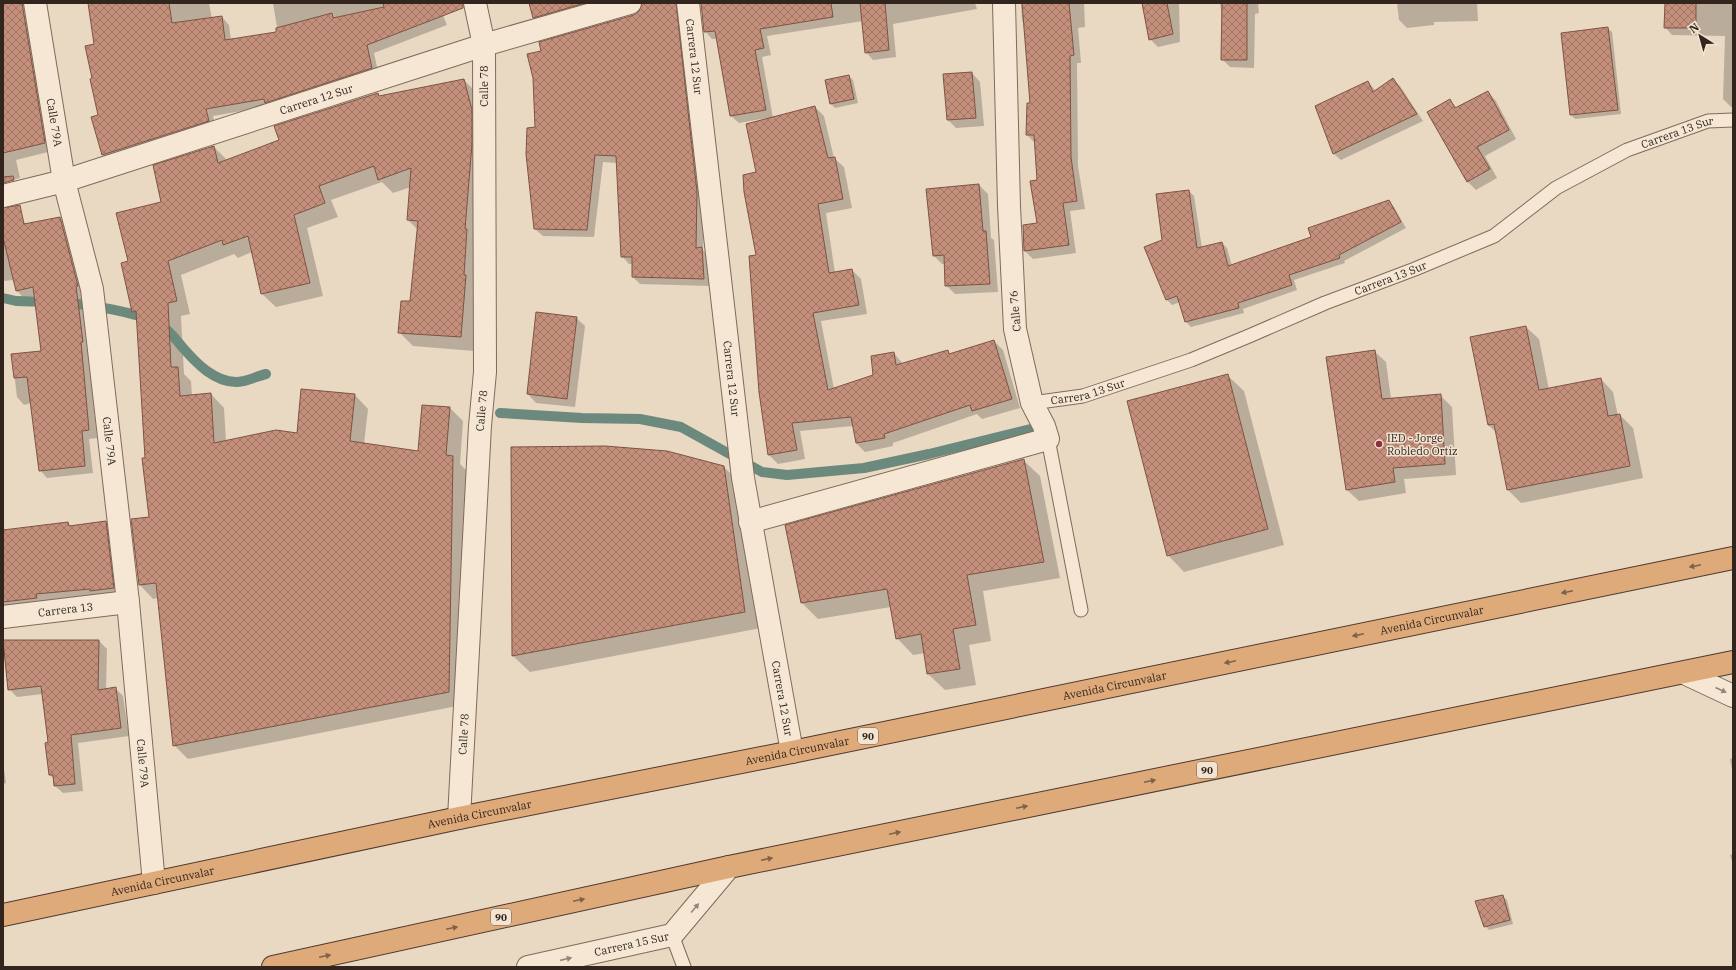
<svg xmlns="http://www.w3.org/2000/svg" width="1736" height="970" font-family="'IBM Plex Serif',serif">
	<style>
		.shadow { fill: #0003 }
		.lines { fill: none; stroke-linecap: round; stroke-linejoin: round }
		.stream { stroke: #6c897e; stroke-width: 10 }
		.building { fill: url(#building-cross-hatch); stroke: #7e5343 }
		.service-casing { stroke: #816a5b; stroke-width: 15 }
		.minor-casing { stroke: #816a5b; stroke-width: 24 }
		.tertiary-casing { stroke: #816a5b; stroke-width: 24 }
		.trunk-casing { stroke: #4f3a2f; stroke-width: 24 }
		.service { stroke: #f5e7d4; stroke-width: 13 }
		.minor { stroke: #f5e7d4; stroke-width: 22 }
		.tertiary { stroke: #f5e7d4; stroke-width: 22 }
		.trunk { stroke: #deaa7a; stroke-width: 22 }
		.oneway { fill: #7f6147 }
		.oneway2 { fill: #948679 }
		.poi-dot { fill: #8b303d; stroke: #f2e4d1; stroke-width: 1.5 }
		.labels { text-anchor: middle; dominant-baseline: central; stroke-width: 3; stroke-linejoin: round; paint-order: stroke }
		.shield { fill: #f2e4d1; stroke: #6c5e54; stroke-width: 1 }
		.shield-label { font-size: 10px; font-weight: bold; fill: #32251e }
		.street-label { font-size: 11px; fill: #32251e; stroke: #f2e4d1 }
		.poi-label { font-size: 11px; fill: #32251e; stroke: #f2e4d1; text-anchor: start }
	</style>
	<defs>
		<pattern id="building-cross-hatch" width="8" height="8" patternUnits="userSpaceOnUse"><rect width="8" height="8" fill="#c4907b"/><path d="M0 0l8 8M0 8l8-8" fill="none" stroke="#a07564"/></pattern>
	</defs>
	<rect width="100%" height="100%" fill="#e9d8c2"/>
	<g class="shadow">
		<polygon points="3,3 28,3 52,151 16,160 20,178 3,182"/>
		<polygon points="89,3 209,3 212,19 222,17 229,25 231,40 278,33 273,3 438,3 447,25 374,53 379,76 270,106 213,116 216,129 111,162 103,155 93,118 99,116 93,79 95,45"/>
		<polygon points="530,3 617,3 541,25 534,17"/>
		<polygon points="643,3 686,3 704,201 703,250 709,256 711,286 640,284 633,277 633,264 629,264 622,256 618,163 603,162 594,237 543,236 535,229 536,128 533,74 543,51 634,16 640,12"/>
		<polygon points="702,3 975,3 977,9 893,24 896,57 873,60 866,52 863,21 767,36 771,55 762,57 773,118 815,107 824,116 834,158 844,167 852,208 826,213 835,273 852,270 861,279 867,314 821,321 834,389 874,375 894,353 903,364 948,351 950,354 994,341 1003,350 1020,408 982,419 977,414 893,443 893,446 865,452 856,443 853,426 800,431 805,459 778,464 769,455 760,392 757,256 757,173 768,119 767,118 739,123 731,116 717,39 712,39 705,31"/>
		<polygon points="1021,3 1084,3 1085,27 1078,28 1081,63 1077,63 1078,166 1085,209 1070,211 1076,253 1033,259 1025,251 1024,226 1038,224 1038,181 1035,143 1027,135 1031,104 1025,24 1022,21"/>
		<polygon points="1143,3 1179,3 1180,42 1158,47 1150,39"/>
		<polygon points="1220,3 1258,3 1259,13 1255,14 1254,68 1230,67 1222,59 1223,24"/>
		<polygon points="1397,3 1477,3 1478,21 1434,22 1434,25 1407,28 1399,20"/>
		<polygon points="1668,3 1733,3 1733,107 1731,107 1723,99 1725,36 1672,35 1665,27"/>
		<polygon points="1607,28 1612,32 1621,114 1575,119 1571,115"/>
		<polygon points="972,73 980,82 984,126 956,128 948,120"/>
		<polygon points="849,76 853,80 858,103 835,108 831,104"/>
		<polygon points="464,80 478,94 474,351 413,346 400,333 411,302 418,230 408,220 411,187 393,193 382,182 331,200 338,217 307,228 323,296 276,307 262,294 252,252 238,258 234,254 181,275 190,314 181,316 184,374 191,381 192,396 211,394 224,408 226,441 298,434 355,395 368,409 364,444 419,452 450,408 463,421 460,464 466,470 462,705 188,759 174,745 158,598 153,599 140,585 132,519 150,517 138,316 133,311 129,262 163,203 214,147 227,160 280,141 377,94 381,97"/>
		<polygon points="1393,80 1400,86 1423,121 1341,160 1334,154 1316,107 1368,82 1376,91"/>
		<polygon points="1488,92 1496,101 1516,139 1485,156 1497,178 1476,190 1467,181 1450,100 1457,108"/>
		<polygon points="979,185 988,194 991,238 994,240 998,292 955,294 946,285 945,264 942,264 934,256 927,190"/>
		<polygon points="1189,191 1194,196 1202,248 1222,243 1227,248 1232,266 1313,238 1389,201 1394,207 1406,228 1344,261 1345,263 1294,280 1297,290 1243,309 1244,313 1191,327 1186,322 1180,302 1172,305 1166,299 1163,240"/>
		<polygon points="60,218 68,225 85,293 90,349 88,350 97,438 89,439 93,473 47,478 40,470 31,403 24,405 17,397 12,355 43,352 36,296 24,298 17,291 14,280 3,281 3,223 23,221 27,225"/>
		<polygon points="537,313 576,318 585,326 575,407 536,403 528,394"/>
		<polygon points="1526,327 1539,339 1549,390 1601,379 1613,392 1618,416 1620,415 1633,428 1643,478 1521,503 1508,490 1497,433 1488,425"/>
		<polygon points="1374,351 1386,362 1391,399 1441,396 1452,407 1456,475 1404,479 1406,493 1359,501 1347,490"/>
		<polygon points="1227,375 1244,391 1284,545 1184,572 1168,555"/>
		<polygon points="1023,460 1040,476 1060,578 983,591 991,641 969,645 976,685 945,690 928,674 925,653 913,655 897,638 891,607 818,619 802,603 787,526"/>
		<polygon points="724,467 740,483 761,628 530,672 513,656"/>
		<polygon points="3,521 5,531 68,523 71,526 106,522 113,529 120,595 95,595 43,601 43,604 3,609"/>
		<polygon points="99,641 107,649 106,690 115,688 123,696 129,736 78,743 83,791 63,793 55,786 55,780 50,775 50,743 43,694 17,697 9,689"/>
		<polygon points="1733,758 1733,774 1730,759"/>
		<polygon points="3,762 6,783 3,784"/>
		<polygon points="1733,854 1733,865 1730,855"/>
		<polygon points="1502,896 1507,900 1513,924 1489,930 1485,926"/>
	</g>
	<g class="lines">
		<g class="stream">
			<polyline points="3,298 16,301 48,302"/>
			<path d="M 66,303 C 92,305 135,312 158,323 C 170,330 175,339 184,349 C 197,364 215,382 236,382 C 246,382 257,376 266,374"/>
			<polyline points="500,413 582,418 640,419 681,427 762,472 787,475 864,468 929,454 1043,426"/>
		</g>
	</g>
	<g class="building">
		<polygon points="3,3 22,3 45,143 3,153"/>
		<polygon points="88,3 169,3 172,23 222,16 225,40 276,32 276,28 332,13 333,18 384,7 383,3 463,3 463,8 367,45 372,68 265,103 264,99 206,109 209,121 102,155 91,117 98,115 90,79 92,78 85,46 94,44"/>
		<polygon points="529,3 585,3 533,18"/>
		<polygon points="642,3 676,3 697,192 696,248 702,247 704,279 632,277 632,257 621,257 616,156 595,155 587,230 534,229 526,154 527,128 535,127 533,78 527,54 541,51 539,42 634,15 639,11"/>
		<polygon points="701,3 831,3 833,17 760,29 764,48 755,50 766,110 730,116 715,31 704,32"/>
		<polygon points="860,3 885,3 889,50 865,53"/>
		<polygon points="1022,3 1069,3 1074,55 1070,56 1071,157 1077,201 1063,203 1069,245 1024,251 1023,225 1037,223 1030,181 1037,180 1034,135 1026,135 1027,103 1030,103"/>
		<polygon points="1142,3 1167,3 1173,34 1149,40"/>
		<polygon points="1222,3 1247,3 1247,60 1221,60"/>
		<polygon points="1665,3 1696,3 1696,28 1664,28"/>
		<polygon points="1608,27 1618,110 1570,115 1561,33"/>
		<polygon points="972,72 976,118 947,120 943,74"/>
		<polygon points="849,75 854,99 830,104 825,80"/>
		<polygon points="1393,78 1417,114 1333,154 1315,106 1368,81 1373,92"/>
		<polygon points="464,79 472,110 472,144 465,229 467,229 464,275 466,275 461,337 398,333 401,301 410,301 418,221 407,220 411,168 378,180 374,166 319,186 325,203 294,215 310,283 261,294 248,236 223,245 222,240 168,261 177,301 168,303 171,367 178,367 180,396 211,393 214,443 276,430 297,433 301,389 355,394 350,441 418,451 422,405 450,407 446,455 453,456 449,692 173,746 156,583 139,585 131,519 149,517 142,458 145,458 136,311 132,312 121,263 128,261 116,213 161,202 153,165 214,146 218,163 279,140 274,126 378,93 379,96"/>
		<polygon points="1488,91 1509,130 1477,147 1490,169 1467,182 1427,112 1450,99 1455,108"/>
		<polygon points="815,106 828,158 835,157 843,199 818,204 829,273 852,269 859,305 813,313 828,390 873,375 871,356 894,352 896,365 948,350 949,354 994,340 1012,399 972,411 970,405 884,434 885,438 856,443 851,417 792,423 797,450 768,455 759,392 749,256 756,255 744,192 743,175 756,172 746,124"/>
		<polygon points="13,176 14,180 3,183 3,177"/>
		<polygon points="979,184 983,231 986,231 990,284 945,286 944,255 933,256 926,189"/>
		<polygon points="1189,190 1197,248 1222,242 1228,266 1311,237 1308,228 1389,200 1401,222 1339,255 1340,258 1289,275 1292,285 1238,303 1239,308 1185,322 1177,296 1166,300 1144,247 1162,240 1156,194"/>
		<polygon points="20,205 24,224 60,217 78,286 76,286 83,342 81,342 89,430 82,431 85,466 39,471 27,377 14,378 11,354 41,351 33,287 16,291 3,237 3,208"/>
		<polygon points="536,312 577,317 567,399 527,394"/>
		<polygon points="1526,326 1539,390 1601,378 1608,416 1620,414 1630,466 1507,490 1494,424 1488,425 1470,337"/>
		<polygon points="1375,350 1382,399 1441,394 1445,464 1393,468 1395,482 1346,490 1326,357"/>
		<polygon points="1228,374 1268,529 1167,556 1127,401"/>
		<polygon points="605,446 667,451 724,466 745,612 512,656 511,447"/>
		<polygon points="1024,459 1044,562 967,575 976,625 953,629 960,669 927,674 921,634 896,639 887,589 801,603 785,525"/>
		<polygon points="106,521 114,588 90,591 90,589 36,594 37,598 3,602 3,530 68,522 69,526"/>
		<polygon points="3,640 99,640 98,690 116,687 121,728 71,735 75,784 54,786 53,775 49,775 45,743 48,742 41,686 8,690"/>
		<polygon points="1503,895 1510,920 1484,927 1475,901"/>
	</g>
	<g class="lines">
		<g class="service-casing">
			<g id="service">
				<path id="s1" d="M 1032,403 L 1083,396 L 1191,360 L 1249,336 L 1325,303 L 1415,269 L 1494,236 L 1556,188 L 1627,150 L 1708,121 L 1733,120"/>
				<polyline points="1048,439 1081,610"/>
				<polyline points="672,935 684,967"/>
			</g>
		</g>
		<g class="minor-casing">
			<g id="minor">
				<path id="s2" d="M 35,3 L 64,181 L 92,289 L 128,602 L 154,883"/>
				<path id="s3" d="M 688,3 L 743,478 L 792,752"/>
				<path id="s4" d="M 3,196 L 64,181 L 484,45 L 630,3"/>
				<polyline points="750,522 1048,439 1044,426 1032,403 1015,329 1009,206 1004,3"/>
				<path id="s5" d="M 3,617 L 128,602"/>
				<path id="s6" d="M 459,818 L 480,426 L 485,372 L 484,45 L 475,3"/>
				<path id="s7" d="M 528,967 L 672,935 L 729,867"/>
			</g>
		</g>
		<g class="tertiary-casing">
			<polyline id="tertiary" points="1684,673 1733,696"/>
		</g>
		<g class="trunk-casing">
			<g id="trunk">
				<path id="s8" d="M 3,915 L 459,818 L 792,752 L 1733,558"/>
				<polyline points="273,967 729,867 1733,662"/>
			</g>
		</g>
		<use href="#service" class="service"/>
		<use href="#minor" class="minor"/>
		<use href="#tertiary" class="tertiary"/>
		<use href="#trunk" class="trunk"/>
	</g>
	<defs><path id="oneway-solid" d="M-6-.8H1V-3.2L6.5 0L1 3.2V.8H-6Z"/></defs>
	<g class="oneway">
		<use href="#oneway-solid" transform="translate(1695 566) rotate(168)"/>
		<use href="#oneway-solid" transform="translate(1567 592) rotate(168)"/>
		<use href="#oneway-solid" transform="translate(1358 635) rotate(168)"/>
		<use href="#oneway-solid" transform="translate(1230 662) rotate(168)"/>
		<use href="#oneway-solid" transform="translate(1150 781) rotate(-12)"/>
		<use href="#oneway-solid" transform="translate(1022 807) rotate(-12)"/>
		<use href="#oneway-solid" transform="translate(895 833) rotate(-12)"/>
		<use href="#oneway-solid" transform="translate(767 859) rotate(-12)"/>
		<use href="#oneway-solid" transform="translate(579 900) rotate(-12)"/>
		<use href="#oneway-solid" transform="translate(452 928) rotate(-12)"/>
		<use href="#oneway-solid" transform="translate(325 956) rotate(-12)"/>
	</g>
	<g class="oneway2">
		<use href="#oneway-solid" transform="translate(1721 690) rotate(25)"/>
		<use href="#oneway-solid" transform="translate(695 908) rotate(-50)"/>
		<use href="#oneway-solid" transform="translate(566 959) rotate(-13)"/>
	</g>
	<circle class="poi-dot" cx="1379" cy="444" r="4"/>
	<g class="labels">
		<g class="shield">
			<rect x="858" y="728" width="20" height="16" rx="3"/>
			<rect x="1197" y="762" width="20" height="16" rx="3"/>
			<rect x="491" y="909" width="20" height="16" rx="3"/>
		</g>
		<g class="shield-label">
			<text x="868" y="736">90</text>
			<text x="1207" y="770">90</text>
			<text x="501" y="917">90</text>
		</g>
		<g class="street-label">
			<text stroke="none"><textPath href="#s3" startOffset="54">Carrera 12 Sur</textPath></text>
			<text transform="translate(484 86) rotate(-90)">Calle 78</text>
			<text stroke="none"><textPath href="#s4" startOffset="328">Carrera 12 Sur</textPath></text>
			<text stroke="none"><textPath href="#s2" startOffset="121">Calle 79A</textPath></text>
			<text stroke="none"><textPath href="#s1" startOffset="705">Carrera 13 Sur</textPath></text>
			<text stroke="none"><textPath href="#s1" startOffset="381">Carrera 13 Sur</textPath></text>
			<text transform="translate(1015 311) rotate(-95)">Calle 76</text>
			<text stroke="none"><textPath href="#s3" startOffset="378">Carrera 12 Sur</textPath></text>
			<text stroke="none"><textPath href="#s1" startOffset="57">Carrera 13 Sur</textPath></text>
			<text stroke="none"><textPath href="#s6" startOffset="408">Calle 78</textPath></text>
			<text stroke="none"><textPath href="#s2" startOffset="445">Calle 79A</textPath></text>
			<text stroke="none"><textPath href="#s5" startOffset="63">Carrera 13</textPath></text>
			<text stroke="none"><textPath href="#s8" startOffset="1459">Avenida Circunvalar</textPath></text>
			<text stroke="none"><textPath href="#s8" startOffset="1135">Avenida Circunvalar</textPath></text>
			<text stroke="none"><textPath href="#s3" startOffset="702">Carrera 12 Sur</textPath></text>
			<text stroke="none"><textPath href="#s6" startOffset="84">Calle 78</textPath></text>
			<text stroke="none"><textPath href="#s8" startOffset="811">Avenida Circunvalar</textPath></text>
			<text stroke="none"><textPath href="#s2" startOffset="769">Calle 79A</textPath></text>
			<text stroke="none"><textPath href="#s8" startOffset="487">Avenida Circunvalar</textPath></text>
			<text stroke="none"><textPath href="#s8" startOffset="163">Avenida Circunvalar</textPath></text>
			<text stroke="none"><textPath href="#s7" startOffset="106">Carrera 15 Sur</textPath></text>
		</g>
		<g class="poi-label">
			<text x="1387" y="438">IED - Jorge<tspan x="1387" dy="13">Robledo Ortíz</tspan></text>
		</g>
	</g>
	<rect width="1736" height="970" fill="none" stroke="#32251e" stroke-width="8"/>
	<g transform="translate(1700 36) rotate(323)" stroke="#f2e4d1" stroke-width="3" paint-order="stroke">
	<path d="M0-3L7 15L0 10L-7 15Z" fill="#32251e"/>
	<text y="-6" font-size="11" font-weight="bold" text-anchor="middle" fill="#32251e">N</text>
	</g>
</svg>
